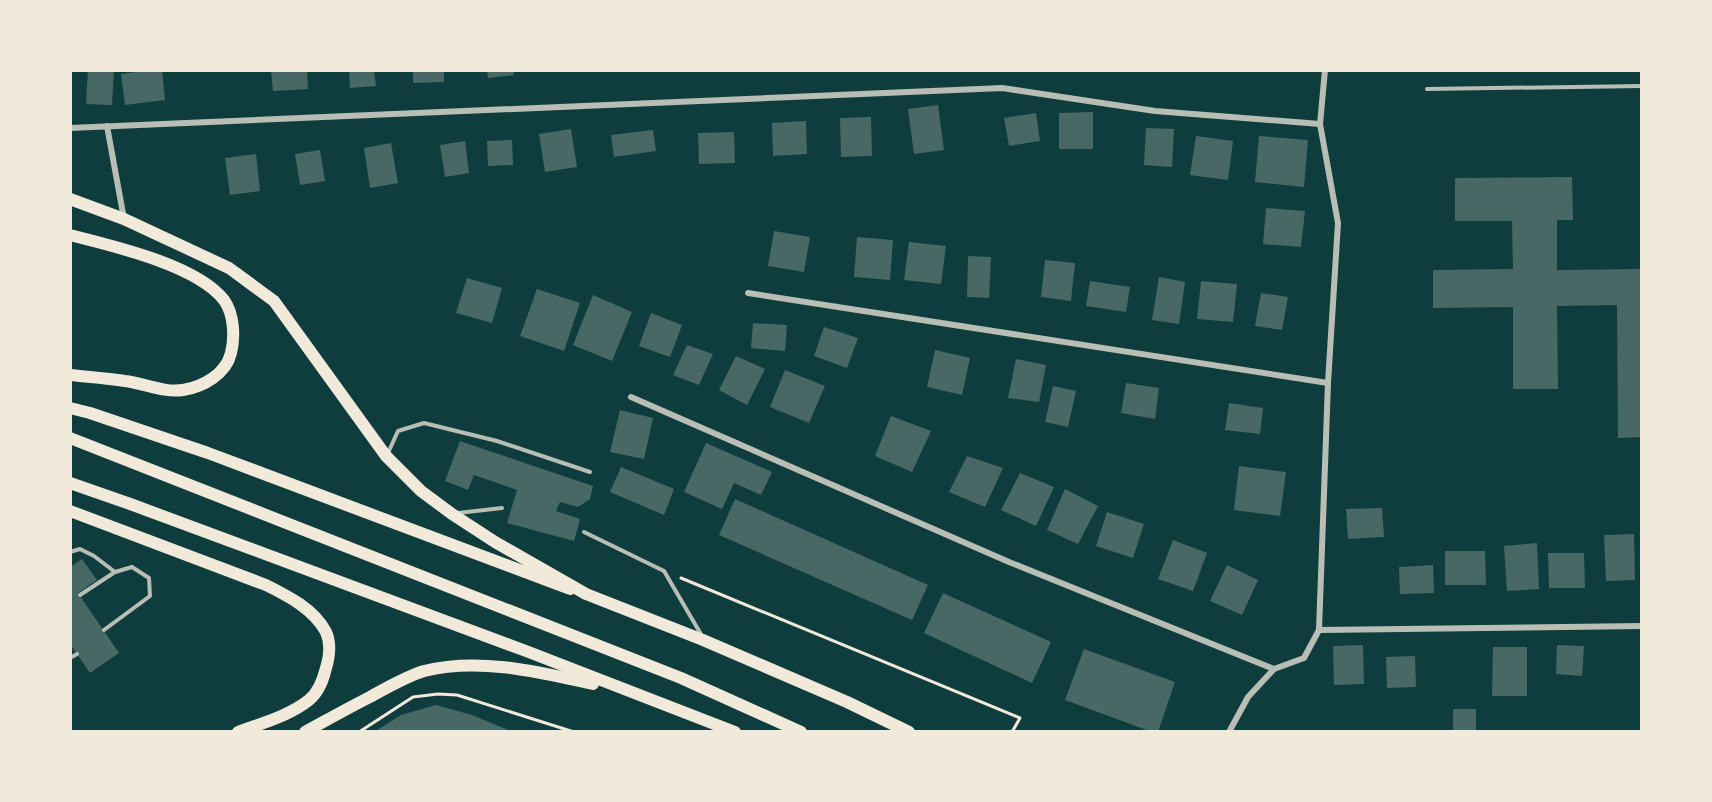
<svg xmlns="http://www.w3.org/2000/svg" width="1712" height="802" font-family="'DM Sans',sans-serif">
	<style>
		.building { fill: #486865 }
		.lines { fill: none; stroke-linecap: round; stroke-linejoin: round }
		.path { stroke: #f1e9da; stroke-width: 3 }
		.service { stroke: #b8beb3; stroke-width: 4 }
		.minor { stroke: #b8beb3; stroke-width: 6 }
		.primary { stroke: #f1e9da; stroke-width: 12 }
		.trunk { stroke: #f1e9da; stroke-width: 12 }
	</style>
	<rect width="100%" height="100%" fill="#0f3d3e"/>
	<g class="building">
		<polygon points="88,70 114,70 112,105 86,104"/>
		<polygon points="151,70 162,70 165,100 125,105 121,74"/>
		<polygon points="271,70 307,70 308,89 273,91"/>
		<polygon points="349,70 374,70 376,86 350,88"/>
		<polygon points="413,70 444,70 444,82 413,83"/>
		<polygon points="487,70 513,70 514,75 488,78"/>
		<polygon points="938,105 944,150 914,154 908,109"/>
		<polygon points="1093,112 1093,149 1059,149 1059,113"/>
		<polygon points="1036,113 1040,141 1009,146 1004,118"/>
		<polygon points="871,117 872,156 841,157 840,118"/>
		<polygon points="806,121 807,154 773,156 772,123"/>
		<polygon points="1146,128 1174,129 1172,167 1144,165"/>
		<polygon points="571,129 577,167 545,172 539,134"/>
		<polygon points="653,130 656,151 614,157 611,135"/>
		<polygon points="734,132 735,163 699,164 698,133"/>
		<polygon points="1196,136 1233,141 1228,180 1190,175"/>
		<polygon points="1259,136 1308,140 1304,187 1255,182"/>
		<polygon points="512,140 513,165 488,166 487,141"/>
		<polygon points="465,141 469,173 445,177 440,145"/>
		<polygon points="391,143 398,183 370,188 364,148"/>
		<polygon points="320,150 325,181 300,185 295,154"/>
		<polygon points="256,154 260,191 230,195 225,158"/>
		<polygon points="1572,177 1573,220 1557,220 1557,270 1642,269 1642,437 1618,438 1617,305 1557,306 1558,389 1513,389 1513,307 1433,308 1433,270 1513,269 1512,221 1455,221 1455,178"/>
		<polygon points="1266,208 1305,211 1301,247 1263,244"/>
		<polygon points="774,231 810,237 804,272 768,266"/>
		<polygon points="857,237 893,240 890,280 854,277"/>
		<polygon points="909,242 946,246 941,284 904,280"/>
		<polygon points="968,256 991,257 989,298 967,297"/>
		<polygon points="1045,260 1075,263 1071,301 1041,297"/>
		<polygon points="1159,277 1185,282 1179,324 1152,320"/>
		<polygon points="467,278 502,288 492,323 456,313"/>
		<polygon points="1090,281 1130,287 1126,312 1086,306"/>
		<polygon points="1201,281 1237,284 1233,322 1197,319"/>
		<polygon points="537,289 580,303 564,351 520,336"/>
		<polygon points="1261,293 1288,297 1282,330 1255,326"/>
		<polygon points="593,295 632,312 612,361 573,345"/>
		<polygon points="651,313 682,325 670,357 639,346"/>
		<polygon points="753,323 787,325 785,351 751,348"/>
		<polygon points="824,327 858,338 847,368 814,356"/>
		<polygon points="687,345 713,354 699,385 673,375"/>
		<polygon points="935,350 970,358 962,395 927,387"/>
		<polygon points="736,356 765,369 747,405 719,390"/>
		<polygon points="1016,359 1046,365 1039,402 1008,398"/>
		<polygon points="785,370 825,386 809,423 770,407"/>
		<polygon points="1126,383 1159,388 1155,419 1121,413"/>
		<polygon points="1053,386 1076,391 1068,427 1045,422"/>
		<polygon points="1229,403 1263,408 1260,434 1225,430"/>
		<polygon points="620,410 653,418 644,459 610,452"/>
		<polygon points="891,416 931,431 912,472 875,456"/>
		<polygon points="460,441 593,486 590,499 578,507 560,502 556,511 580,519 574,541 507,523 517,490 474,475 468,490 445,481"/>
		<polygon points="706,443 772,472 761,495 734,483 722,509 684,492"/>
		<polygon points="967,456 1003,468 985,507 949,492"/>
		<polygon points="1239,466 1286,472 1280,516 1234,510"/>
		<polygon points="621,467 674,489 664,515 610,492"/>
		<polygon points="1020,473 1054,487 1036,526 1001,510"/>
		<polygon points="1065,489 1098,506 1078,544 1047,530"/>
		<polygon points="735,499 928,585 912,620 719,535"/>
		<polygon points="1382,508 1384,537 1348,539 1346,509"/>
		<polygon points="1107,512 1144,524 1133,558 1096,546"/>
		<polygon points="1634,534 1635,580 1606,581 1604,535"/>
		<polygon points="1173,540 1207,553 1193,591 1158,579"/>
		<polygon points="1537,543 1539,589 1507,591 1504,546"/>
		<polygon points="1445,551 1485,551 1486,585 1445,585"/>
		<polygon points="1548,553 1584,553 1585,588 1549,588"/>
		<polygon points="82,559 97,580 78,593 119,653 90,673 70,644 70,567"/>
		<polygon points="1227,565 1258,580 1242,615 1210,601"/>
		<polygon points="1433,565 1434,593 1400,594 1399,567"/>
		<polygon points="943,593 1051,642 1032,683 924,633"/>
		<polygon points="1363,645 1364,684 1334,685 1333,646"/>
		<polygon points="1557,645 1584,646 1582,676 1556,674"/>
		<polygon points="1493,647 1527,647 1527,696 1492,696"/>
		<polygon points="1084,649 1175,682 1158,732 1152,732 1065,700"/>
		<polygon points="1415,656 1416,687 1387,688 1386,657"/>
		<polygon points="436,705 472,715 513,732 374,732 401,715"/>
		<rect x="1453" y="709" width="23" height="23"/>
	</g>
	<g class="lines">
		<g class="path">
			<polyline points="681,578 1020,718 1012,732"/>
			<polyline points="359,732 413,697 438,694 457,695 574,732"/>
		</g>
		<g class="service">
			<polyline points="1427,89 1642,86"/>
			<polyline points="388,453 398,431 424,423 497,441 590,472"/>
			<polyline points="458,513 502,508"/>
			<polyline points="584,532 664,571 702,636"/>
			<polyline points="70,552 80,549 94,556 115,572"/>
			<polyline points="80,595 115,572 132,567 149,578 150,596 104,630"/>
			<polyline points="70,658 77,654"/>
		</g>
		<g class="minor">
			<polyline points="107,126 124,219"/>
			<polyline points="70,128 1002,88 1155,111 1320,124"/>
			<polyline points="748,293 1328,383"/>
			<polyline points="631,397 1009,562 1274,669"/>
			<polyline points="1319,630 1642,626"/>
			<polyline points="1229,732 1248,697 1274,669 1304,658 1319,630 1328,383 1338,223 1320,124 1325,70"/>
		</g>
		<g class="primary">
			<path d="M 70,235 C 113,246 197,265 224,300 C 234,314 235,337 231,353 C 226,374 203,387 183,390 C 164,393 143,383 125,381 C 107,378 89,377 70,375"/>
			<polyline points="70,408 90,413 208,453 570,589"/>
			<polyline points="70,483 133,505 526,651 735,732"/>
			<path d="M 70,511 L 266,585 C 288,596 314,609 326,632 C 331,643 329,658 326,668 C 323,680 319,692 309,700 C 289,716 262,723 238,732"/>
			<path d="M 305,732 C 327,720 348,708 370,697 C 388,687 405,677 424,671 C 479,657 539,672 593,684"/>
		</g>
		<g class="trunk">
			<polyline points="70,199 124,219 229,268 274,301 386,456 421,491 452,514 495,542 586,594 703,640 847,702 909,732"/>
			<polyline points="70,438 681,678 801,732"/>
		</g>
	</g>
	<rect width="1712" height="802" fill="none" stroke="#f1e9da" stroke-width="144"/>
</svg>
